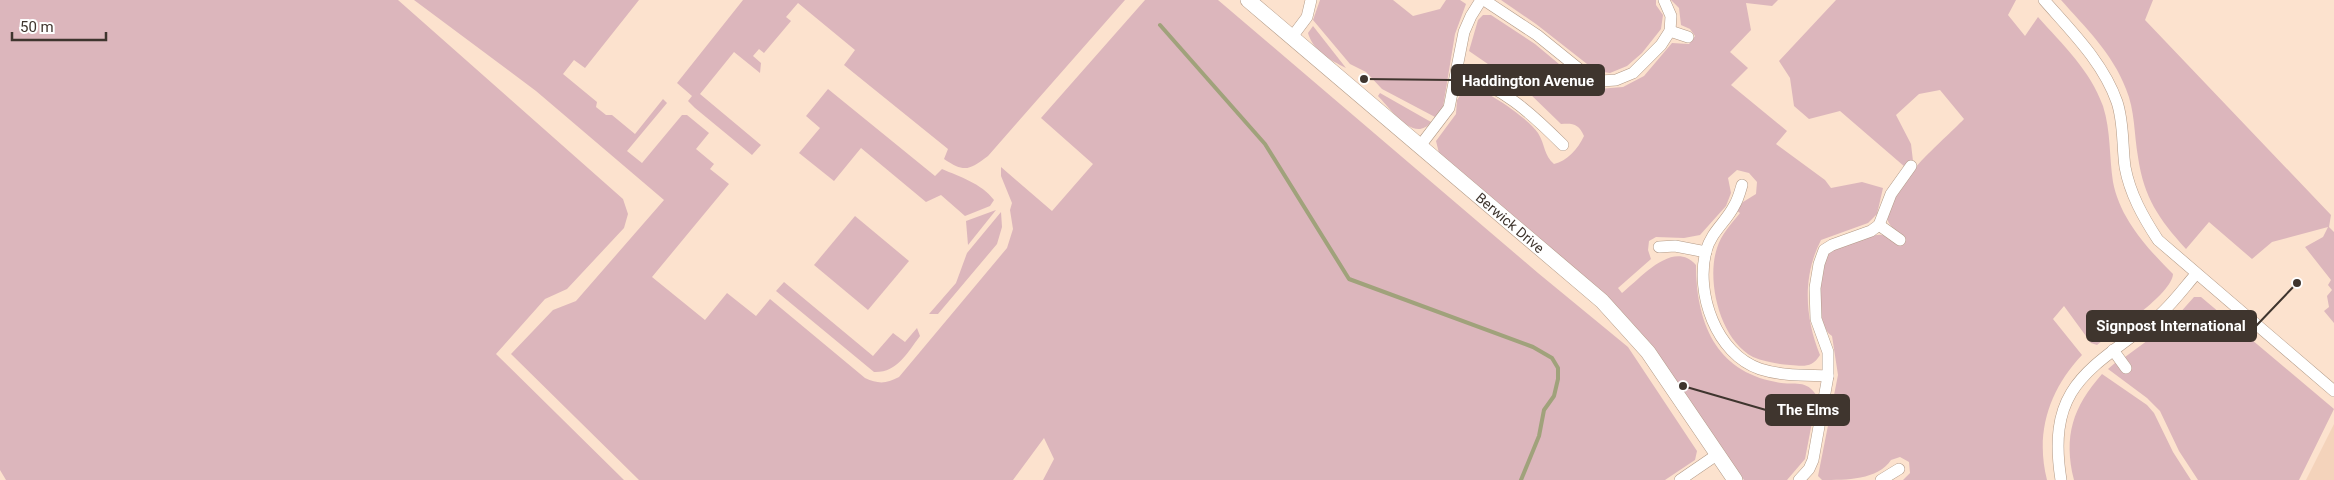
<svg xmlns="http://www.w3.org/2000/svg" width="2334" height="480" font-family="Roboto,sans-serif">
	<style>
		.built { fill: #f4d3bb }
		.green { fill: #dcb6bc }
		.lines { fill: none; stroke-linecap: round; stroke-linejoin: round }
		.stream { stroke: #a0a27b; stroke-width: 4 }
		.minor-casing { stroke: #b29a87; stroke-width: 12 }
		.tertiary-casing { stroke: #b29a87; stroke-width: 16 }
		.minor { stroke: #fff; stroke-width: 11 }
		.tertiary { stroke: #fff; stroke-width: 15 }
		.labels { text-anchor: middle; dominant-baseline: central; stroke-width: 5; stroke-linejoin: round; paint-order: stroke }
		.street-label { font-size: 14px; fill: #3f352e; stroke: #fff }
		.leader { fill: none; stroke: #3f352e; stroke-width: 2 }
		.callout-dot { fill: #3f352e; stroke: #fff; stroke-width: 2 }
		.callout { fill: #3f352e; stroke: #3f352e; stroke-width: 2 }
		.callout-label { font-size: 15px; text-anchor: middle; font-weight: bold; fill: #fff }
	</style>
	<rect width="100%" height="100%" fill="#fce2ce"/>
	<polygon class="built" points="2334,424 2334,480 2306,480"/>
	<g class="green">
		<polygon points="0,0 398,0 623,199 628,214 624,228 567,289 545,299 496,354 624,480 6,480 0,470"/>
		<path d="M 414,0 L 639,0 L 585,68 L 574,60 L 563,74 L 597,102 L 596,107 L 606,115 L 612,115 L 635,134 L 663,99 L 667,103 L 627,151 L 642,163 L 682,115 L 687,115 L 709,133 L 696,149 L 714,164 L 710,169 L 729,184 L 652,277 L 705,320 L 727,293 L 756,316 L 770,299 L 865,378 C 878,384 886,384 899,377 L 1007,248 L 1013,229 L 1010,210 L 1012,203 L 1001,176 L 1001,167 L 1052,211 L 1093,164 L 1041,118 L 1145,0 L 1218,0 L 1538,273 L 1628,347 L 1697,451 L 1695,460 L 1665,480 L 1043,480 L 1054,459 L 1044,438 L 1013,480 L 639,480 L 511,354 L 553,310 L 576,301 L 664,200 L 536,91 Z"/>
		<path d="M 743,0 L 1125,0 L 988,156 C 969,170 965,173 944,159 L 948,149 L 844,65 L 855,50 L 798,3 L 786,17 L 791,21 L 764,53 L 759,49 L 753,56 L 761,63 L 760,73 L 734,52 L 700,94 L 761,145 L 752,155 L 695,108 L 688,101 L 692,96 L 677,83 Z"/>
		<polygon points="1320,0 1393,0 1413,16 1440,9 1446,0 1460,0 1466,4 1455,34 1443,107 1435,117 1382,89 1366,72 1350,64 1313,20"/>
		<polygon points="1501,0 1656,0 1656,5 1663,15 1661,29 1642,53 1627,66 1610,73 1596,71 1536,24"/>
		<path d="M 1671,0 L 1778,0 L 1772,6 L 1746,3 L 1751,30 L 1730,52 L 1748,68 L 1731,85 L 1787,131 L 1776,144 L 1825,180 L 1831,188 L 1862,182 L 1883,188 L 1877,214 L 1868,223 L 1821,240 C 1802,277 1805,318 1820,355 C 1812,368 1804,366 1790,365 C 1778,364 1765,362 1753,357 C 1720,340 1706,281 1717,248 C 1721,235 1731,224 1740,213 L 1737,211 L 1743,202 L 1756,194 L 1757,182 L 1749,173 L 1737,170 L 1728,178 L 1731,193 L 1726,206 L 1700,235 L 1684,238 L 1656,237 L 1649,241 L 1648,250 L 1651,259 L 1618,288 L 1622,293 C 1641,278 1673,239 1696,265 C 1696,321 1715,371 1776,382 C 1794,386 1806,378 1817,396 L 1805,459 L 1787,480 L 1744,480 L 1650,344 L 1439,153 L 1436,141 L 1456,114 L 1457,100 L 1467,85 C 1485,89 1527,117 1538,133 C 1545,144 1544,156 1554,164 C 1567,161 1578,149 1584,136 C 1579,124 1573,123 1561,124 L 1527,91 L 1469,51 L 1478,20 L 1483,15 L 1491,15 L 1535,44 L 1583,84 L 1598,89 L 1623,87 L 1644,76 L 1672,43 L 1689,44 L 1695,36 L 1690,29 L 1681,25 L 1679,8 Z"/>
		<path d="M 1836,0 L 2016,0 L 2008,15 L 2025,36 L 2038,17 C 2063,45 2090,70 2103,106 C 2111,131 2109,157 2113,182 C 2120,219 2148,249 2173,274 C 2172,294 2114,332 2097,345 L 2091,343 L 2064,306 L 2053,319 L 2082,355 C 2049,390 2035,433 2047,480 L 1903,480 L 1910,473 L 1909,462 L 1900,457 L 1891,460 C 1878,480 1846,480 1822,480 L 1818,476 L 1838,375 L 1832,336 C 1815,326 1818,271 1828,255 C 1832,248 1873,233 1882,235 C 1887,236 1893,242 1898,245 L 1904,236 C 1897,231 1887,226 1887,216 C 1889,185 1943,141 1964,119 L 1940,90 L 1919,94 L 1896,115 L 1911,144 L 1913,161 L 1905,167 L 1840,111 L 1809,119 L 1794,106 L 1790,78 L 1779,61 Z"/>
		<path d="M 2061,0 L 2153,0 L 2145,20 L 2331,215 L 2329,227 L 2334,232 L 2334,323 L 2324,311 L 2329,307 L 2327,296 L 2332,290 L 2328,285 L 2331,280 L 2305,247 L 2323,237 L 2328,227 L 2272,242 L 2252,259 L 2209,222 L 2186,249 C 2159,219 2144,198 2138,157 C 2134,134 2135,110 2126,89 C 2113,54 2085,27 2061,0 Z"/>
		<path d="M 1313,26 L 1346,68 C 1330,60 1313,51 1308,33 Z"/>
		<path d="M 828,89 L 935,176 L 942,169 C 960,177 981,183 994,200 L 990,206 L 965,216 L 941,195 L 926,202 L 861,148 L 834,181 L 799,153 L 820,128 L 806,116 Z"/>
		<path d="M 1380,93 L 1431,122 C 1414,144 1390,108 1378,96 Z"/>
		<polygon points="996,210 968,245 966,221"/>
		<polygon points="1001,212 1002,227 997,244 938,314 929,314 956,283 967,253"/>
		<polygon points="855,216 909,261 868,310 814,265"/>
		<path d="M 784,282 L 873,356 L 893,333 L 905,342 L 917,328 L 920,336 C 907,353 897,373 874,372 L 776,291 Z"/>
		<polygon points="2194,297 2201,297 2334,409 2299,480 2198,480 2179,451 2160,411 2147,398 2108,369 2115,363 2122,371 2131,365 2125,357 2170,324"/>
		<path d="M 2102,374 L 2147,405 L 2154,413 L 2173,452 L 2191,480 L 2074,480 C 2063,436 2073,407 2102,374 Z"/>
	</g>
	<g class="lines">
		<polyline class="stream" points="1160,25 1265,144 1349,279 1533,347 1552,358 1558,368 1558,379 1554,396 1544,410 1539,436 1521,480"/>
		<g class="minor-casing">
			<g id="minor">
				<polyline points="1484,0 1537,35 1584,73 1601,81 1616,80 1633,73 1661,45 1670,31 1671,16 1664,0"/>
				<path d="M 2044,0 C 2071,31 2103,62 2117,102 C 2124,123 2122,145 2125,167 C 2130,194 2143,217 2158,240 L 2334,391"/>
				<polyline points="1670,31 1688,37"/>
				<polyline points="1292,37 1307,17 1311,0"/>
				<path d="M 1457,71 C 1505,90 1527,109 1563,145"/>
				<polyline points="1420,146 1449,108 1464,32 1471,16 1481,0"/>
				<path d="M 1742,185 C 1740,192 1738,200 1734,206 C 1726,222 1711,232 1706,251 C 1695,293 1716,354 1760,369 C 1782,376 1805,375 1828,376"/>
				<polyline points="1879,225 1900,240"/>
				<polyline points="1659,247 1675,246 1706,252"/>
				<polyline points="2113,350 2126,368"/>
				<polyline points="1680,480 1718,454"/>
				<polyline points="1799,480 1809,469 1813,460 1828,376 1828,352 1816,319 1815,288 1819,264 1824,250 1832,245 1871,231 1879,225 1891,194 1911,166"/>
				<polyline points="1881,480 1899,469"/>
				<path d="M 2061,480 C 2046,385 2090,370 2155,319 C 2171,306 2183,289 2196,274"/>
			</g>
		</g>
		<g class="tertiary-casing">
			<g id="tertiary">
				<path id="s1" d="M 1248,0 L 1602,301 L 1648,352 L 1735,480"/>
			</g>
		</g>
		<use href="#minor" class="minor"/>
		<use href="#tertiary" class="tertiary"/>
	</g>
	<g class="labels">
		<g class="street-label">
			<text stroke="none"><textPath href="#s1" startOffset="344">Berwick Drive</textPath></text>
		</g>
	</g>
	<path class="leader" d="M1364 79L1452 80M2297 283L2256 326M1683 386L1766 410"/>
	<g class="callout-dot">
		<circle cx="1364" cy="79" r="5"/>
		<circle cx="2297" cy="283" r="5"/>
		<circle cx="1683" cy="386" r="5"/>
	</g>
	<g class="callout">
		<rect x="1452" y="65" width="152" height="30" rx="5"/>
		<rect x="2087" y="311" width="169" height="30" rx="5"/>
		<rect x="1766" y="395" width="83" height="30" rx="5"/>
	</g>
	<g class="callout-label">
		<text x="1528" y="86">Haddington Avenue</text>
		<text x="2171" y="331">Signpost International</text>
		<text x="1808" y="415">The Elms</text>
	</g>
	<path d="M12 32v8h94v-8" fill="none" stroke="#3f352e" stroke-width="2.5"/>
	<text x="20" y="32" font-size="15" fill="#3f352e" stroke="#ffffff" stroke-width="4" paint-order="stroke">50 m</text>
</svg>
